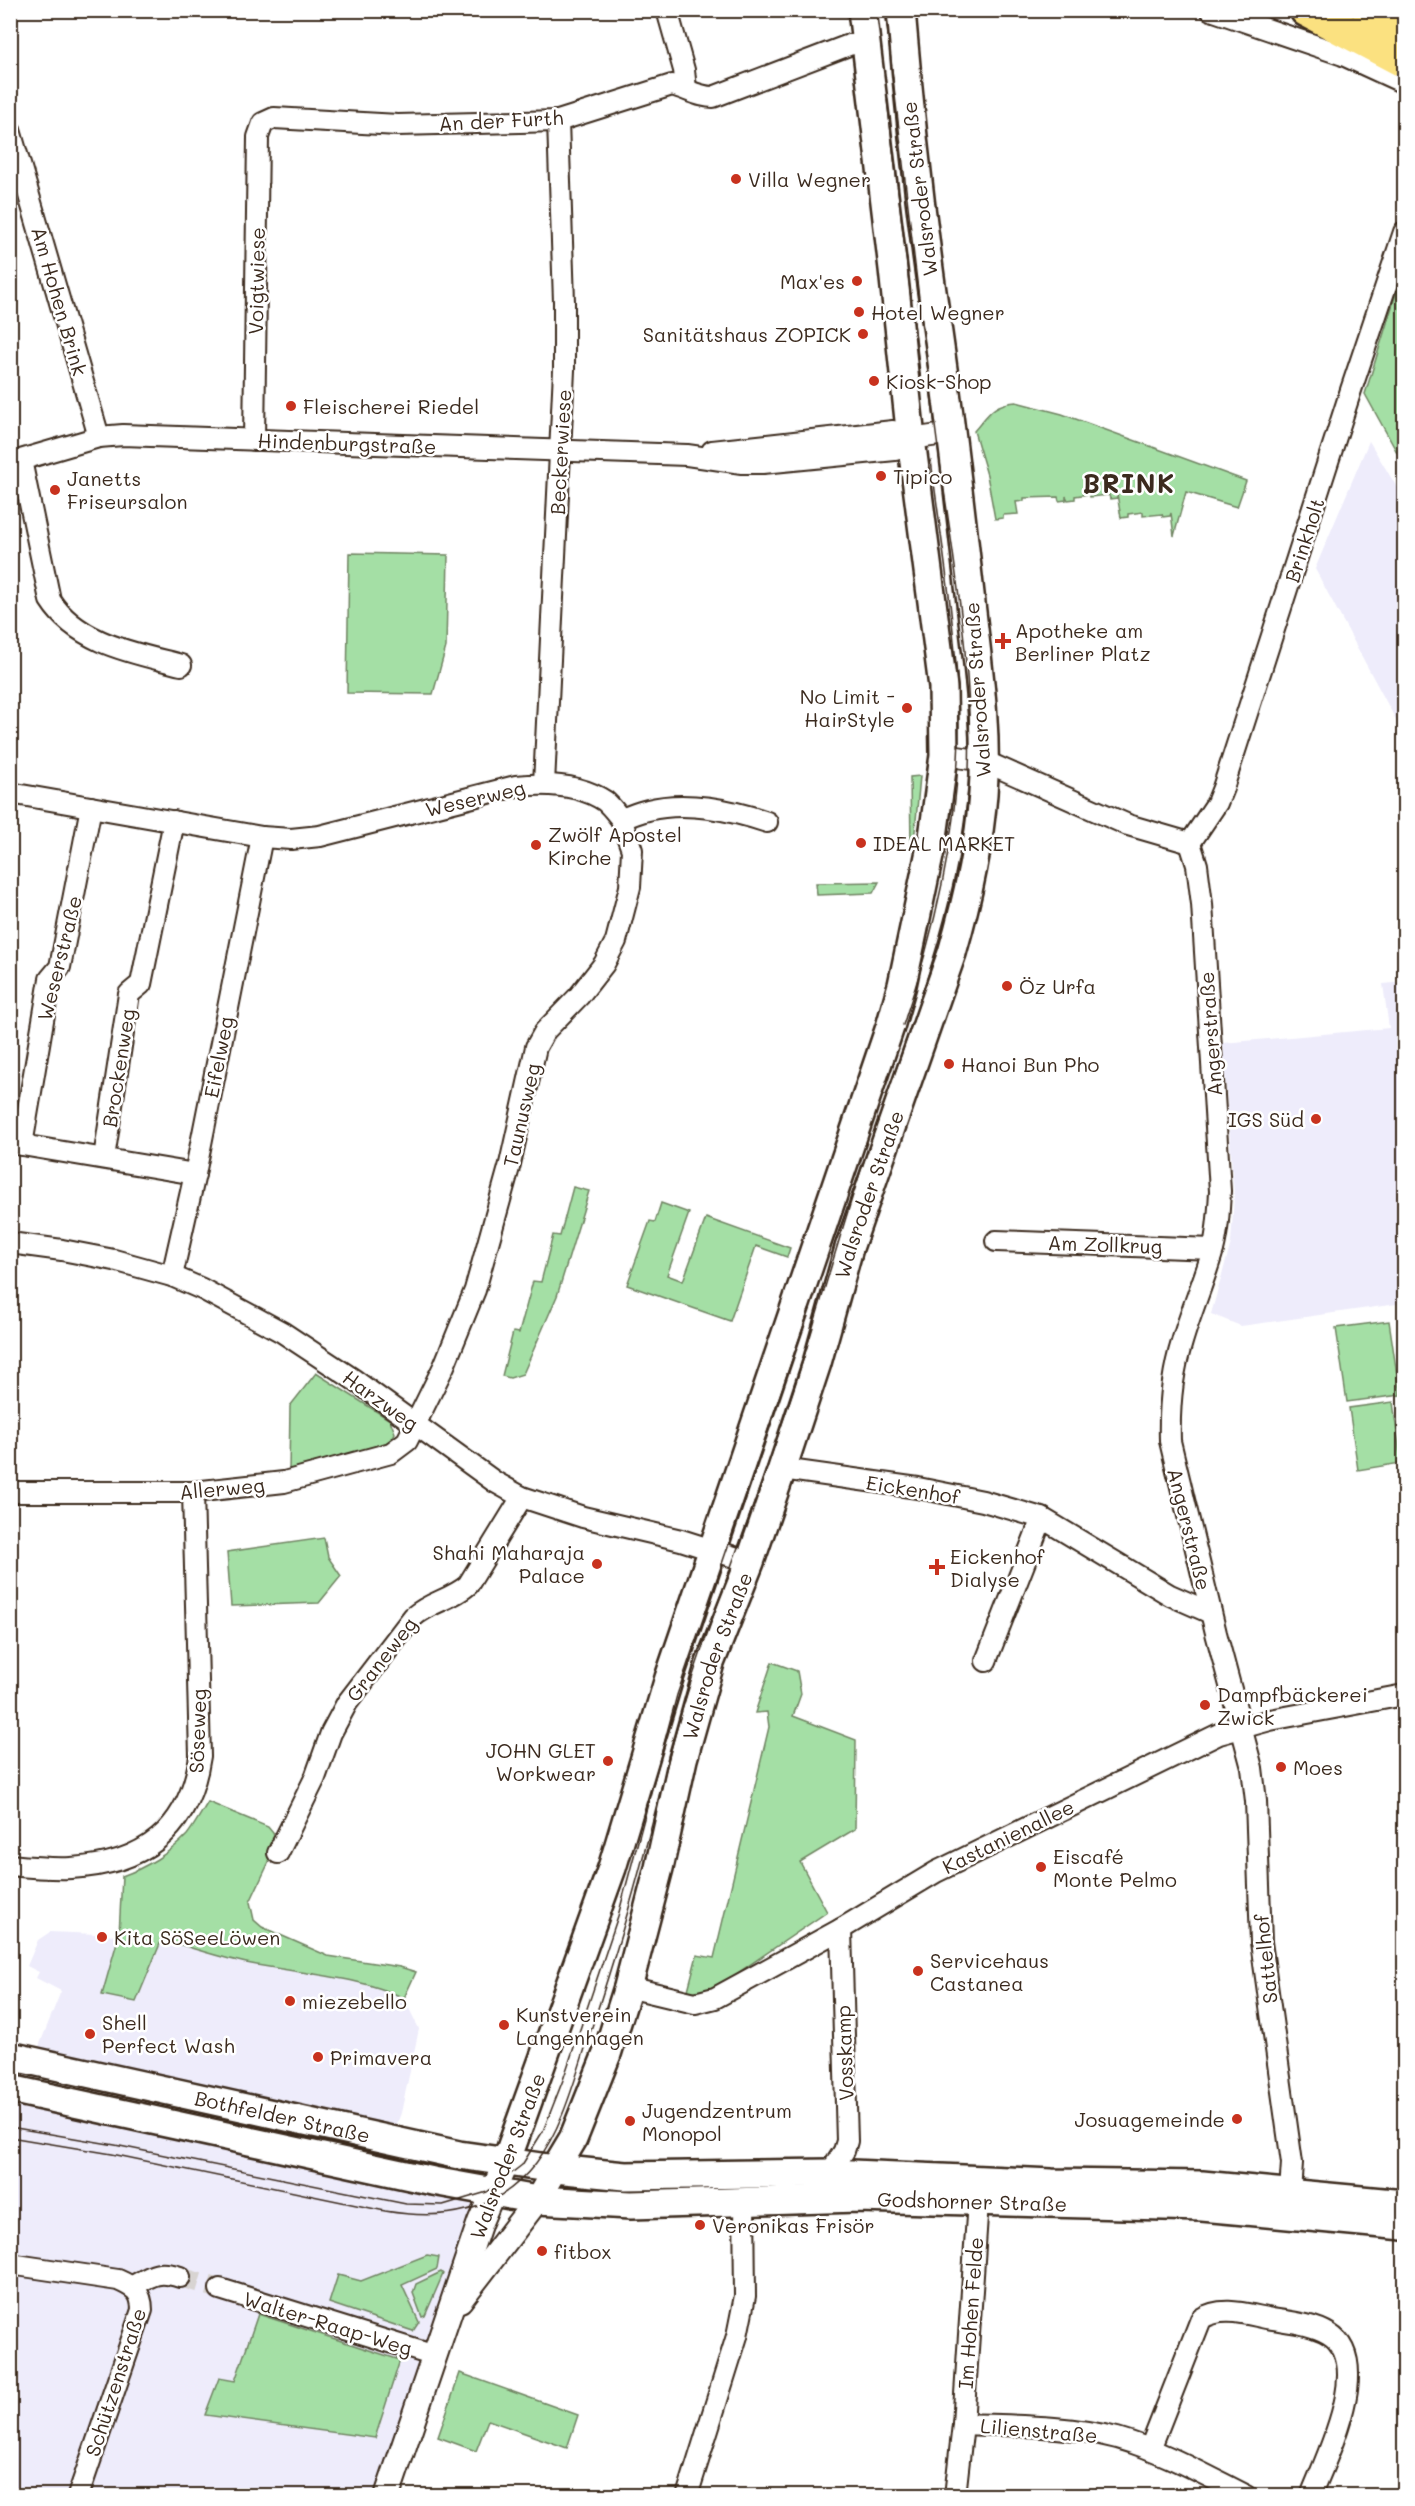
<svg xmlns="http://www.w3.org/2000/svg" width="1415" height="2506" font-family="Mali,sans-serif">
	<style>
		.built { fill: #eeecfb }
		.green { fill: #a4dfa5; stroke: #708462; stroke-width: 1.5 }
		.lines { fill: none; stroke-linecap: round; stroke-linejoin: round }
		.minor-tunnel { stroke: #d8d4d2; stroke-width: 20; stroke-dasharray: 20 10; stroke-linecap: butt }
		.minor-casing { stroke: #3b2a1e; stroke-width: 24 }
		.tertiary-casing { stroke: #3b2a1e; stroke-width: 28 }
		.secondary-casing { stroke: #3b2a1e; stroke-width: 32 }
		.trunk-casing { stroke: #3b2a1e; stroke-width: 38 }
		.minor { stroke: #fff; stroke-width: 20 }
		.tertiary { stroke: #fff; stroke-width: 24 }
		.secondary { stroke: #fff; stroke-width: 27 }
		.trunk { stroke: #fbe180; stroke-width: 33 }
		.tram { stroke: #3b2a1e; stroke-width: 1.5 }
		.poi-dot { fill: #c8321e; stroke: #fff; stroke-width: 2 }
		.labels { text-anchor: middle; dominant-baseline: central; stroke-width: 5; stroke-linejoin: round; paint-order: stroke }
		.street-label { font-size: 20px; fill: #3b2a1e; stroke: #fff }
		.poi-label { font-size: 20px; fill: #3b2a1e; stroke: #fff; text-anchor: start }
		.district-label { font-size: 26px; font-weight: bold; letter-spacing: 1.5px; fill: #3b2a1e; stroke: #fff }
	</style>
	<rect width="100%" height="100%" fill="#fff"/>
	<filter id="ink" filterUnits="userSpaceOnUse"><feTurbulence type="fractalNoise" baseFrequency=".0167" numOctaves="2"/><feDisplacementMap in="SourceGraphic" scale="12" xChannelSelector="R" yChannelSelector="G"/><feConvolveMatrix kernelMatrix="1 2 1 2 8 2 1 2 1" color-interpolation-filters="sRGB"/></filter>
	<g filter="url(#ink)">
		<g class="built">
			<polygon points="1369,441 1404,499 1404,735 1315,569"/>
			<polygon points="1404,982 1404,1303 1241,1326 1211,1314 1231,1243 1234,1196 1223,1043 1389,1028 1383,984"/>
			<polygon points="122,1876 162,1939 243,1962 359,1982 388,1990 404,1998 419,2029 401,2113 394,2132 34,2059 61,1991 36,1978 39,1972 27,1966 38,1940 50,1932 119,1935"/>
			<polygon points="11,2089 487,2192 387,2495 11,2496"/>
		</g>
		<g class="green">
			<polygon points="1404,268 1404,465 1365,394"/>
			<path d="M 1016,402 L 1062,414 L 1246,481 L 1237,507 L 1186,492 L 1174,536 L 1171,513 L 1170,516 L 1163,517 L 1162,514 L 1143,516 L 1143,512 L 1128,514 L 1128,517 L 1121,518 L 1117,494 L 1117,498 L 1110,499 L 1109,495 L 1090,497 L 1089,494 L 1075,496 L 1075,499 L 1068,500 L 1066,496 L 1066,500 L 1059,501 L 1058,497 L 1024,498 L 1024,501 L 1016,502 L 1018,514 L 1003,515 L 1003,518 L 995,519 L 987,475 L 974,431 C 989,414 992,404 1016,402 Z"/>
			<polygon points="349,553 448,555 446,647 433,694 347,693"/>
			<polygon points="920,776 914,842 911,847 910,777"/>
			<polygon points="879,882 873,893 817,895 816,883"/>
			<polygon points="573,1187 589,1191 557,1296 523,1374 510,1378 502,1376 513,1332 519,1333 533,1281 541,1282 553,1235 560,1236"/>
			<polygon points="661,1203 689,1213 667,1275 683,1281 706,1218 790,1248 787,1257 756,1246 730,1321 627,1285 650,1221 655,1222"/>
			<polygon points="1389,1321 1400,1395 1347,1402 1336,1328"/>
			<polygon points="316,1373 390,1420 395,1433 392,1439 386,1443 289,1473 290,1406"/>
			<polygon points="1393,1402 1401,1463 1358,1470 1349,1408"/>
			<polygon points="324,1538 328,1557 341,1576 319,1603 231,1606 227,1552"/>
			<polygon points="772,1662 797,1671 801,1694 793,1716 856,1740 855,1829 800,1862 827,1912 707,1994 687,1994 697,1955 714,1958 769,1727 767,1712 755,1713"/>
			<path d="M 208,1802 L 268,1827 L 273,1833 L 277,1845 L 250,1902 L 254,1920 L 262,1927 L 328,1956 L 400,1967 L 416,1972 L 404,1998 C 354,1974 295,1974 242,1962 C 215,1956 188,1947 162,1939 L 136,2002 L 102,1995 L 119,1935 L 122,1876 C 145,1868 170,1853 187,1835 C 195,1825 201,1813 208,1802 Z"/>
			<polygon points="427,2255 439,2257 437,2269 402,2285 419,2322 413,2331 329,2303 338,2275 361,2281"/>
			<polygon points="441,2272 443,2274 425,2316 422,2317 413,2293 416,2284"/>
			<polygon points="258,2314 400,2360 375,2438 205,2415 219,2378 235,2381"/>
			<polygon points="460,2373 578,2415 567,2448 488,2420 476,2451 438,2437"/>
		</g>
		<g class="lines">
			<polyline class="minor-tunnel" points="180,2277 220,2289"/>
			<g class="minor-casing">
				<g id="minor">
					<polyline points="667,10 684,70 686,89"/>
					<polyline points="1211,10 1343,55 1404,83"/>
					<polyline points="10,130 99,437"/>
					<path d="M 254,440 L 258,137 L 263,123 L 274,118 L 398,125 L 558,121 L 672,85 C 687,89 698,97 713,97 L 849,45 L 866,42"/>
					<polyline points="712,451 893,431 911,439"/>
					<path d="M 21,460 L 50,600 C 78,644 135,653 181,665"/>
					<polyline points="10,463 99,437 123,435 687,455 742,463 763,463 895,450 911,439 952,433"/>
					<polyline points="944,755 984,761 1128,825 1190,843"/>
					<polyline points="544,784 564,370 564,302 558,121"/>
					<path d="M 10,793 L 262,837 L 291,839 L 320,836 L 516,786 C 545,783 580,784 605,801 C 611,806 616,813 621,819 C 630,816 639,812 648,810 C 685,800 732,810 767,822"/>
					<path d="M 1190,843 L 1197,865 L 1202,904 L 1220,1191 C 1219,1211 1218,1231 1213,1250 C 1204,1281 1191,1311 1182,1342 C 1172,1374 1169,1408 1170,1441 L 1216,1633 L 1252,1768 L 1256,1801 L 1261,1942 L 1292,2163 L 1290,2192"/>
					<polyline points="1190,843 1217,803 1223,788 1351,390 1404,232"/>
					<polyline points="10,1143 195,1174"/>
					<polyline points="22,1145 50,979 60,967 91,807"/>
					<polyline points="104,1158 129,994 141,984 174,821"/>
					<polyline points="996,1241 1213,1249"/>
					<polyline points="10,1243 62,1250 114,1260 172,1276 202,1289 282,1332 353,1379 495,1482 522,1497 583,1517 681,1540 750,1562"/>
					<polyline points="172,1276 195,1174 262,837"/>
					<polyline points="782,1469 918,1488 983,1501 1042,1518 1170,1595 1211,1613"/>
					<polyline points="10,1492 193,1492 284,1482 391,1453 407,1441 444,1366 475,1290 510,1164 536,1047 545,1031 579,996 604,964 616,941 630,887 632,850 621,819"/>
					<polyline points="986,1661 1042,1518"/>
					<path d="M 278,1853 L 315,1778 L 331,1733 L 347,1703 L 413,1617 C 431,1601 451,1600 468,1585 L 522,1497"/>
					<path d="M 10,1865 C 30,1867 51,1869 71,1868 C 144,1864 189,1830 200,1756 L 193,1492"/>
					<polyline points="628,1987 695,2003 715,1998 841,1929 936,1872 1219,1734 1270,1720 1404,1695"/>
					<polyline points="830,2173 844,2151 847,2141 841,1929"/>
					<path d="M 10,2264 L 118,2280 C 134,2287 142,2292 142,2310 L 78,2496"/>
					<path d="M 133,2286 C 152,2275 158,2270 180,2277"/>
					<polyline points="220,2289 435,2356"/>
					<path d="M 963,2424 C 1015,2426 1067,2425 1117,2438 C 1163,2451 1205,2475 1247,2496"/>
					<path d="M 1150,2449 L 1201,2319 C 1222,2305 1249,2315 1272,2319 C 1290,2322 1313,2324 1329,2334 C 1375,2362 1325,2459 1311,2496"/>
					<polyline points="687,2496 737,2336 745,2296 744,2201"/>
					<polyline points="955,2496 963,2424 978,2201"/>
				</g>
			</g>
			<g class="tertiary-casing">
				<g id="tertiary">
					<polyline points="460,2300 537,2200 555,2169"/>
					<polyline points="387,2496 480,2222 506,2162"/>
				</g>
			</g>
			<g class="secondary-casing">
				<g id="secondary">
					<path id="s1" d="M 10,2056 L 459,2155 L 555,2169 L 625,2176 L 830,2173 L 1052,2183 L 1202,2185 L 1404,2204"/>
					<path id="s2" d="M 10,2089 L 433,2181 L 537,2200 L 631,2205 L 857,2198 L 1202,2207 L 1404,2226"/>
					<polyline points="506,2162 612,1868 669,1678 890,1027 902,985 933,837 944,755 943,687 911,439 893,269 862,10"/>
					<path id="s3" d="M 555,2169 L 573,2139 L 607,2054 L 628,1987 L 659,1868 L 683,1759 L 710,1663 L 750,1562 L 782,1469 L 817,1363 L 849,1248 L 952,953 C 967,901 979,848 983,794 C 988,731 978,666 971,603 C 961,513 951,423 938,333 C 922,226 910,118 901,10"/>
				</g>
			</g>
			<g class="trunk-casing">
				<g id="trunk">
					<polyline points="1307,10 1404,61"/>
					<polyline points="1369,10 1404,30"/>
				</g>
			</g>
			<use href="#minor" class="minor"/>
			<use href="#tertiary" class="tertiary"/>
			<use href="#secondary" class="secondary"/>
			<use href="#trunk" class="trunk"/>
			<g class="tram">
				<polyline points="887,100 922,389"/>
				<path d="M 903,1025 C 939,920 964,807 958,695 C 954,616 941,538 931,460"/>
				<polyline points="10,2127 115,2145 406,2204 443,2205 487,2192 522,2165 543,2131 563,2080 618,1916 677,1695 809,1310"/>
				<path d="M 10,2137 L 112,2154 L 385,2211 C 445,2221 497,2213 536,2163 C 564,2126 576,2074 591,2030 C 610,1972 628,1915 643,1857 C 658,1803 670,1748 687,1694 C 721,1587 764,1483 798,1376 C 822,1300 843,1222 869,1146 C 909,1029 958,913 968,788 C 976,676 952,552 937,441 C 918,297 902,154 885,10"/>
			</g>
		</g>
	</g>
	<g class="poi-dot">
		<circle cx="736" cy="179" r="6"/>
		<circle cx="857" cy="281" r="6"/>
		<circle cx="859" cy="312" r="6"/>
		<circle cx="863" cy="334" r="6"/>
		<circle cx="874" cy="381" r="6"/>
		<circle cx="291" cy="406" r="6"/>
		<circle cx="881" cy="476" r="6"/>
		<circle cx="55" cy="490" r="6"/>
		<path d="M1000 632h6v6h6v6h-6v6h-6v-6h-6v-6h6z"/>
		<circle cx="907" cy="708" r="6"/>
		<circle cx="861" cy="843" r="6"/>
		<circle cx="536" cy="845" r="6"/>
		<circle cx="1007" cy="986" r="6"/>
		<circle cx="949" cy="1064" r="6"/>
		<circle cx="1316" cy="1119" r="6"/>
		<circle cx="597" cy="1564" r="6"/>
		<path d="M934 1558h6v6h6v6h-6v6h-6v-6h-6v-6h6z"/>
		<circle cx="1205" cy="1705" r="6"/>
		<circle cx="608" cy="1761" r="6"/>
		<circle cx="1281" cy="1767" r="6"/>
		<circle cx="1041" cy="1867" r="6"/>
		<circle cx="102" cy="1937" r="6"/>
		<circle cx="918" cy="1971" r="6"/>
		<circle cx="290" cy="2001" r="6"/>
		<circle cx="504" cy="2025" r="6"/>
		<circle cx="90" cy="2034" r="6"/>
		<circle cx="318" cy="2057" r="6"/>
		<circle cx="1237" cy="2119" r="6"/>
		<circle cx="630" cy="2121" r="6"/>
		<circle cx="700" cy="2225" r="6"/>
		<circle cx="542" cy="2251" r="6"/>
	</g>
	<g class="labels">
		<g class="street-label">
			<text transform="translate(501 120) rotate(-3)">An der Furth</text>
			<text transform="translate(919 189) rotate(-97)">Walsroder Straße</text>
			<text transform="translate(256 281) rotate(-89)">Voigtwiese</text>
			<text transform="translate(60 301) rotate(74)">Am Hohen Brink</text>
			<text transform="translate(347 443) rotate(2)">Hindenburgstraße</text>
			<text transform="translate(560 452) rotate(-87)">Beckerwiese</text>
			<text transform="translate(1304 540) rotate(-72)">Brinkholt</text>
			<text transform="translate(977 690) rotate(-94)">Walsroder Straße</text>
			<text transform="translate(475 798) rotate(-13)">Weserweg</text>
			<text transform="translate(59 958) rotate(-76)">Weserstraße</text>
			<text transform="translate(1210 1034) rotate(-94)">Angerstraße</text>
			<text transform="translate(218 1057) rotate(-79)">Eifelweg</text>
			<text transform="translate(118 1068) rotate(-81)">Brockenweg</text>
			<text transform="translate(521 1115) rotate(-77)">Taunusweg</text>
			<text stroke="none"><textPath href="#s3" startOffset="1026">Walsroder Straße</textPath></text>
			<text transform="translate(1105 1244) rotate(2)">Am Zollkrug</text>
			<text transform="translate(381 1400) rotate(36)">Harzweg</text>
			<text transform="translate(222 1488) rotate(-5)">Allerweg</text>
			<text transform="translate(913 1489) rotate(9)">Eickenhof</text>
			<text transform="translate(1190 1529) rotate(76)">Angerstraße</text>
			<text stroke="none"><textPath href="#s3" startOffset="540">Walsroder Straße</textPath></text>
			<text transform="translate(381 1659) rotate(-52)">Graneweg</text>
			<text transform="translate(197 1731) rotate(-88)">Söseweg</text>
			<text transform="translate(1008 1836) rotate(-26)">Kastanienallee</text>
			<text transform="translate(1265 1959) rotate(-96)">Sattelhof</text>
			<text transform="translate(844 2053) rotate(-92)">Vosskamp</text>
			<text stroke="none"><textPath href="#s1" startOffset="279">Bothfelder Straße</textPath></text>
			<text transform="translate(507 2156) rotate(-69)">Walsroder Straße</text>
			<text stroke="none"><textPath href="#s2" startOffset="974">Godshorner Straße</textPath></text>
			<text transform="translate(970 2313) rotate(-86)">Im Hohen Felde</text>
			<text transform="translate(328 2323) rotate(17)">Walter-Raap-Weg</text>
			<text transform="translate(115 2382) rotate(-72)">Schützenstraße</text>
			<text transform="translate(1039 2430) rotate(5)">Lilienstraße</text>
		</g>
		<g class="poi-label">
			<text x="748" y="179">Villa Wegner</text>
			<text x="845" y="281" text-anchor="end">Max'es</text>
			<text x="871" y="312">Hotel Wegner</text>
			<text x="851" y="334" text-anchor="end">Sanitätshaus ZOPICK</text>
			<text x="886" y="381">Kiosk-Shop</text>
			<text x="303" y="406">Fleischerei Riedel</text>
			<text x="893" y="476">Tipico</text>
			<text x="67" y="478">Janetts<tspan x="67" dy="23">Friseursalon</tspan></text>
			<text x="1015" y="630">Apotheke am<tspan x="1015" dy="23">Berliner Platz</tspan></text>
			<text x="895" y="696" text-anchor="end">No Limit -<tspan x="895" dy="23">HairStyle</tspan></text>
			<text x="548" y="834">Zwölf Apostel<tspan x="548" dy="23">Kirche</tspan></text>
			<text x="873" y="843">IDEAL MARKET</text>
			<text x="1019" y="986">Öz Urfa</text>
			<text x="961" y="1064">Hanoi Bun Pho</text>
			<text x="1304" y="1119" text-anchor="end">IGS Süd</text>
			<text x="585" y="1552" text-anchor="end">Shahi Maharaja<tspan x="585" dy="23">Palace</tspan></text>
			<text x="950" y="1556">Eickenhof<tspan x="950" dy="23">Dialyse</tspan></text>
			<text x="1217" y="1694">Dampfbäckerei<tspan x="1217" dy="23">Zwick</tspan></text>
			<text x="596" y="1750" text-anchor="end">JOHN GLET<tspan x="596" dy="23">Workwear</tspan></text>
			<text x="1293" y="1767">Moes</text>
			<text x="1053" y="1856">Eiscafé<tspan x="1053" dy="23">Monte Pelmo</tspan></text>
			<text x="114" y="1937">Kita SöSeeLöwen</text>
			<text x="930" y="1960">Servicehaus<tspan x="930" dy="23">Castanea</tspan></text>
			<text x="302" y="2001">miezebello</text>
			<text x="516" y="2014">Kunstverein<tspan x="516" dy="23">Langenhagen</tspan></text>
			<text x="102" y="2022">Shell<tspan x="102" dy="23">Perfect Wash</tspan></text>
			<text x="330" y="2057">Primavera</text>
			<text x="642" y="2110">Jugendzentrum<tspan x="642" dy="23">Monopol</tspan></text>
			<text x="1225" y="2119" text-anchor="end">Josuagemeinde</text>
			<text x="712" y="2225">Veronikas Frisör</text>
			<text x="554" y="2251">fitbox</text>
		</g>
		<g class="district-label">
			<text x="1129" y="483">BRINK</text>
		</g>
	</g>
	<rect width="1415" height="2506" fill="none" stroke="#fff" stroke-width="36"/>
	<rect x="18" y="18" width="1379" height="2470" fill="none" stroke="#3b2a1e" stroke-width="2" filter="url(#ink)"/>
</svg>
